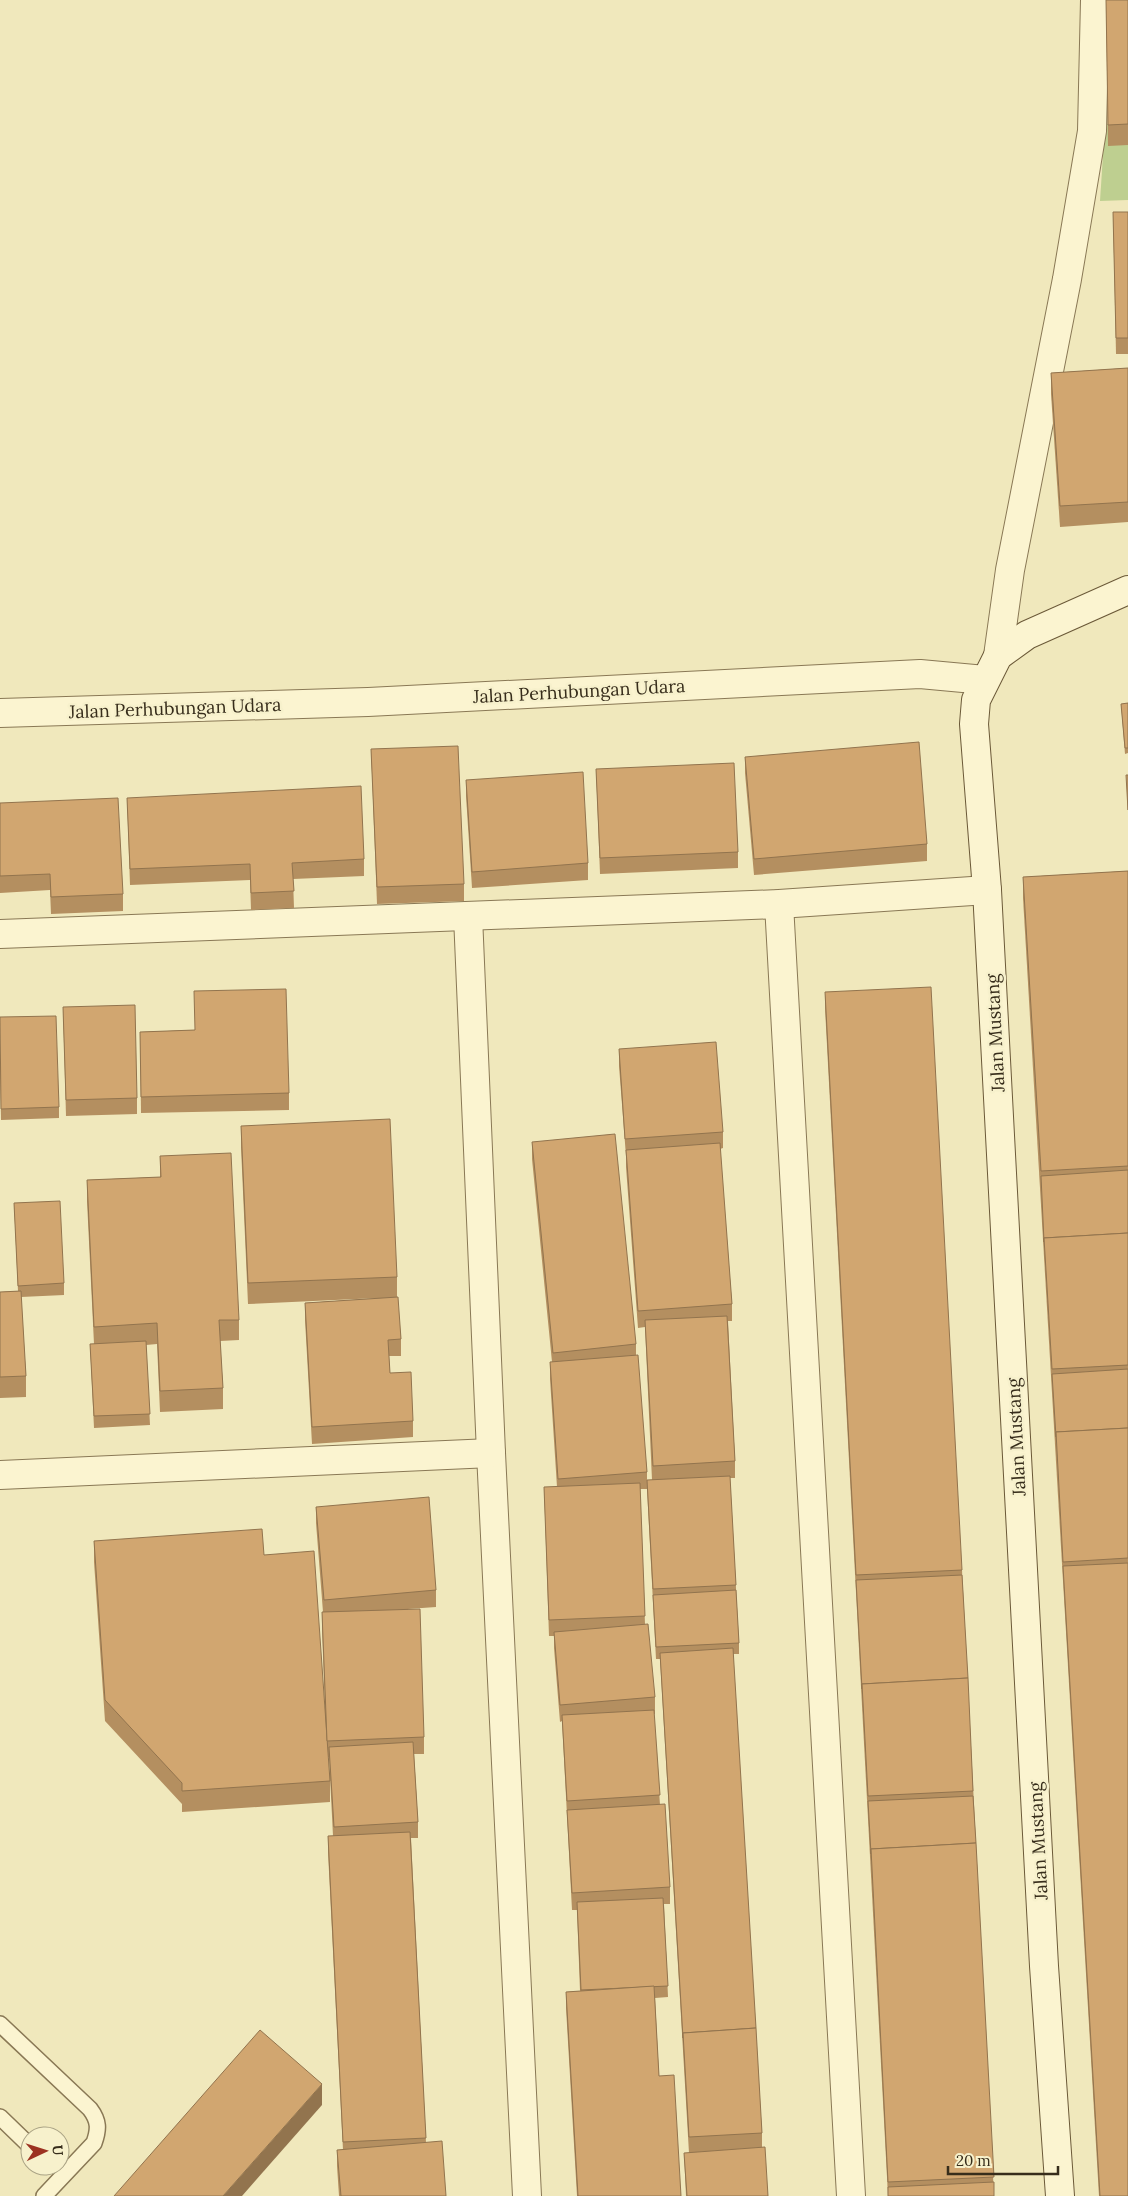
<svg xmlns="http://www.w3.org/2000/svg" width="1128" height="2196" font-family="Lora,serif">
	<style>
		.green { fill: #becf90 }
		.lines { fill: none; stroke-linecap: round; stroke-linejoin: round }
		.service-casing { stroke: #897855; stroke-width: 18 }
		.minor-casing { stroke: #897855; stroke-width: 30 }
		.secondary-casing { stroke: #6b5938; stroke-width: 30 }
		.service { stroke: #fbf4d0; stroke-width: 15 }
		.minor { stroke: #fbf4d0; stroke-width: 28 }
		.secondary { stroke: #fbf4d0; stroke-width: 28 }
		.wall { fill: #b48f60 }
		.shaded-wall { fill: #92744e }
		.building { fill: #d1a670; stroke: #92744e }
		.labels { text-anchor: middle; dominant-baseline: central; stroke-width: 5; stroke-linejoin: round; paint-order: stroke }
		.street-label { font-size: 18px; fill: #372d1b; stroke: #f7f1cc }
	</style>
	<rect width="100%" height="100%" fill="#f0e8bc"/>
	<polygon class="green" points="1105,124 1128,124 1128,200 1100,201"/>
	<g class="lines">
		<g class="service-casing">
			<g id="service">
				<path d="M 0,2024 L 90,2109 C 99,2121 99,2129 94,2143 L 44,2196"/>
				<polyline points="0,2117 30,2146"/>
			</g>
		</g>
		<g class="minor-casing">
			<g id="minor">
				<polyline points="998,656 1010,570 1067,279 1092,131 1095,0"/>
				<polyline points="0,713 368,702 920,674 985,680"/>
				<polyline points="779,904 851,2196"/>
				<polyline points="468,916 491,1453 527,2196"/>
				<polyline points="0,934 779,904 987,890"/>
				<polyline points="0,1475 491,1453"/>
			</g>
		</g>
		<g class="secondary-casing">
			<polyline id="secondary" points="1060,2196 1044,1966 987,890 974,724 976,700 998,656 1027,635 1128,590"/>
		</g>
		<use href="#service" class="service"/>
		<use href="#minor" class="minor"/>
		<use href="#secondary" class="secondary"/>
	</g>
	<g class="wall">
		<polygon points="1106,0 1128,0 1128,145 1108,146"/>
		<polygon points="1113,212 1128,212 1128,354 1116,354"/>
		<polygon points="1128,368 1128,522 1060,527 1051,394 1051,373"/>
		<polygon points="1128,703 1128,753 1125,754 1121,704"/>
		<polygon points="371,749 464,884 464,901 377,904"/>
		<polygon points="745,757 927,844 927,861 754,875 745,773"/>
		<polygon points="596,769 738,852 738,868 600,874"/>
		<polygon points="466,780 588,863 588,880 472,888 466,796"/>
		<polygon points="127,798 364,859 364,876 293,879 294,908 251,910 250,880 130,885"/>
		<polygon points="0,803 123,894 123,911 51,914 50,890 0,893"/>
		<polygon points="1128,871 1128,2196 1099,2196 1023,898 1023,877"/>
		<polygon points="825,992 962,1570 994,2196 888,2196 825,1008"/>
		<polygon points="63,1007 137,1098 137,1114 66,1116"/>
		<polygon points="194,1030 289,1093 289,1110 141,1113 140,1032"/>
		<polygon points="619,1049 723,1132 723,1148 720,1149 732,1304 732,1321 728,1321 735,1461 735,1478 730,1478 739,1643 739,1654 733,1654 762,2133 762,2148 768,2196 686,2196 684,2153 689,2153 660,1659 656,1659 647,1489 640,1489 645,1624 655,1697 655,1714 654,1714 660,1805 670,1887 670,1904 664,1904 668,1997 655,1998 659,2076 681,2196 577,2196 566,2008 566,1992 580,1991 577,1910 572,1910 562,1721 560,1722 554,1648 554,1636 549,1636 544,1487 557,1487 550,1379 550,1362 552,1362 532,1159 532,1142 636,1344 636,1355 647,1472 647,1480 652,1480 645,1327 638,1328 626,1167 626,1156 619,1066"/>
		<polygon points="0,1064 59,1107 59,1118 1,1120"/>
		<polygon points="241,1126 397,1277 397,1297 401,1339 401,1356 389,1356 390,1373 413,1421 413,1437 312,1444 305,1320 305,1303 378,1298 248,1304 241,1147"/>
		<polygon points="160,1156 239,1320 239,1340 220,1341 223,1388 223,1409 160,1412 157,1344 146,1345 150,1425 94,1428 90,1344 94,1344 87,1201 87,1180 160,1177"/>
		<polygon points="14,1203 64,1283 64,1295 21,1297 26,1376 26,1397 0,1398 0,1292 18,1291"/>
		<polygon points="316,1507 436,1590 436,1607 408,1609 424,1737 424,1754 414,1754 418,1822 418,1838 411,1838 426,2143 446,2196 339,2196 337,2166 337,2150 343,2150 328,1852 328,1836 333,1836 329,1757 328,1757 330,1781 330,1802 182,1812 182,1804 105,1721 94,1562 94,1541 264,1555 325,1708 322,1629 322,1612 323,1612 316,1523"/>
	</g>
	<polygon class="shaded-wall" points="322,2084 322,2105 242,2196 223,2196"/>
	<g class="building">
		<polygon points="1106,0 1128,0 1128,124 1108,125"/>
		<polygon points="1113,212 1128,212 1128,338 1116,338"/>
		<polygon points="1128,368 1128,502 1060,506 1051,373"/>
		<polygon points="1128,703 1128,748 1125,748 1121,704"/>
		<polygon points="919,742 927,844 754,859 745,757"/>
		<polygon points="458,746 464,884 377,887 371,749"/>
		<polygon points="734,763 738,852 600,858 596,769"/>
		<polygon points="583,772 588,863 472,872 466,780"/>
		<polygon points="1126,775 1128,775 1128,810"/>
		<polygon points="361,786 364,859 292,863 294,891 251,893 250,864 130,869 127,798"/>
		<polygon points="118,798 123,894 51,897 50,874 0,876 0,803"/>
		<polygon points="1128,871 1128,1166 1041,1171 1023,877"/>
		<polygon points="931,987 962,1570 856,1575 825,992"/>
		<polygon points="286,989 289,1093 141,1097 140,1032 195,1030 194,991"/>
		<polygon points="135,1005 137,1098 66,1100 63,1007"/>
		<polygon points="56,1016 59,1107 1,1109 0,1017"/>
		<polygon points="716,1042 723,1132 625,1139 619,1049"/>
		<polygon points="390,1119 397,1277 248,1283 241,1126"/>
		<polygon points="615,1134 636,1344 553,1353 532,1142"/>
		<polygon points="720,1143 732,1304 638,1311 626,1150"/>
		<polygon points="231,1153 239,1320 219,1320 223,1388 160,1391 157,1323 94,1327 87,1180 161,1177 160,1156"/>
		<polygon points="1128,1170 1128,1233 1044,1238 1044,1242 1041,1176"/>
		<polygon points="60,1201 64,1283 18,1286 14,1203"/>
		<polygon points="1128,1233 1128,1365 1052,1369 1044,1238"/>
		<polygon points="21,1291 26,1376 0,1377 0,1292"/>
		<polygon points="398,1297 401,1339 388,1340 390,1373 411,1372 413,1421 312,1427 305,1303"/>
		<polygon points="727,1316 735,1461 653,1466 645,1320"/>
		<polygon points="146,1341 150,1414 94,1416 90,1344"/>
		<polygon points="638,1355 647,1472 558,1479 550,1362"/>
		<polygon points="1128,1369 1128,1428 1056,1432 1056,1437 1052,1374"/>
		<polygon points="1128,1428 1128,1558 1063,1562 1056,1432"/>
		<polygon points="730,1476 736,1585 653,1589 647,1480"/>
		<polygon points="640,1483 645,1616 549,1620 544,1487"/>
		<polygon points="429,1497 436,1590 324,1600 316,1507"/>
		<polygon points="262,1529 264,1555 314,1551 330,1781 182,1791 182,1783 105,1700 94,1541"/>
		<polygon points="1128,1563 1128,2196 1100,2196 1063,1566"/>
		<polygon points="962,1575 968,1678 862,1684 862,1689 856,1580"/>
		<polygon points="736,1590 739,1643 656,1647 653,1595"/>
		<polygon points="420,1609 424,1737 327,1741 322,1612"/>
		<polygon points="648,1624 655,1697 560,1705 554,1632"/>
		<polygon points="733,1648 756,2028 683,2033 683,2038 660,1653"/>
		<polygon points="968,1678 973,1791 868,1796 862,1684"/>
		<polygon points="654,1710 660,1795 567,1801 562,1715"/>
		<polygon points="413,1742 418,1822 334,1827 329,1747"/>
		<polygon points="973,1796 976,1843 871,1849 871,1854 868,1801"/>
		<polygon points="665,1804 670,1887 572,1893 567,1810"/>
		<polygon points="410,1832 426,2138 343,2142 328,1836"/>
		<polygon points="976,1843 994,2177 888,2182 871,1849"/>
		<polygon points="663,1898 668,1986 581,1990 577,1902"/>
		<polygon points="654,1986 659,2076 674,2075 681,2196 578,2196 566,1992"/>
		<polygon points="756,2028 762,2133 689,2137 683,2033"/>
		<polygon points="260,2030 322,2084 223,2196 114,2196"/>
		<polygon points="442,2141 446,2196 341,2196 337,2150"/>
		<polygon points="765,2147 768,2196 687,2196 684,2153"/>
		<polygon points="994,2182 994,2196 888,2196 888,2187"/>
	</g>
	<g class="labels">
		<g class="street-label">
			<text transform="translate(579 691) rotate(-3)">Jalan Perhubungan Udara</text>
			<text transform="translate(175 708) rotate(-2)">Jalan Perhubungan Udara</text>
			<text transform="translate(995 1033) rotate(-93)">Jalan Mustang</text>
			<text transform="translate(1016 1437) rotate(-93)">Jalan Mustang</text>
			<text transform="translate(1038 1841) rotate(-93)">Jalan Mustang</text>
		</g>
	</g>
	<g transform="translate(45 2151) rotate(86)"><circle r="24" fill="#f7f1cc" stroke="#aaa385"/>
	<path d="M0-4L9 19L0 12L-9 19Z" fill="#9c3221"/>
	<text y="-8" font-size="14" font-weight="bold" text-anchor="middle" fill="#372d1b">U</text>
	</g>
	<path d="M948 2166v8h110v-8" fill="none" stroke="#372d1b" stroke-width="2.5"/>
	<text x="956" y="2166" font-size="15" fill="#372d1b" stroke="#f7f1cc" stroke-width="4" paint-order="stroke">20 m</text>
</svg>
